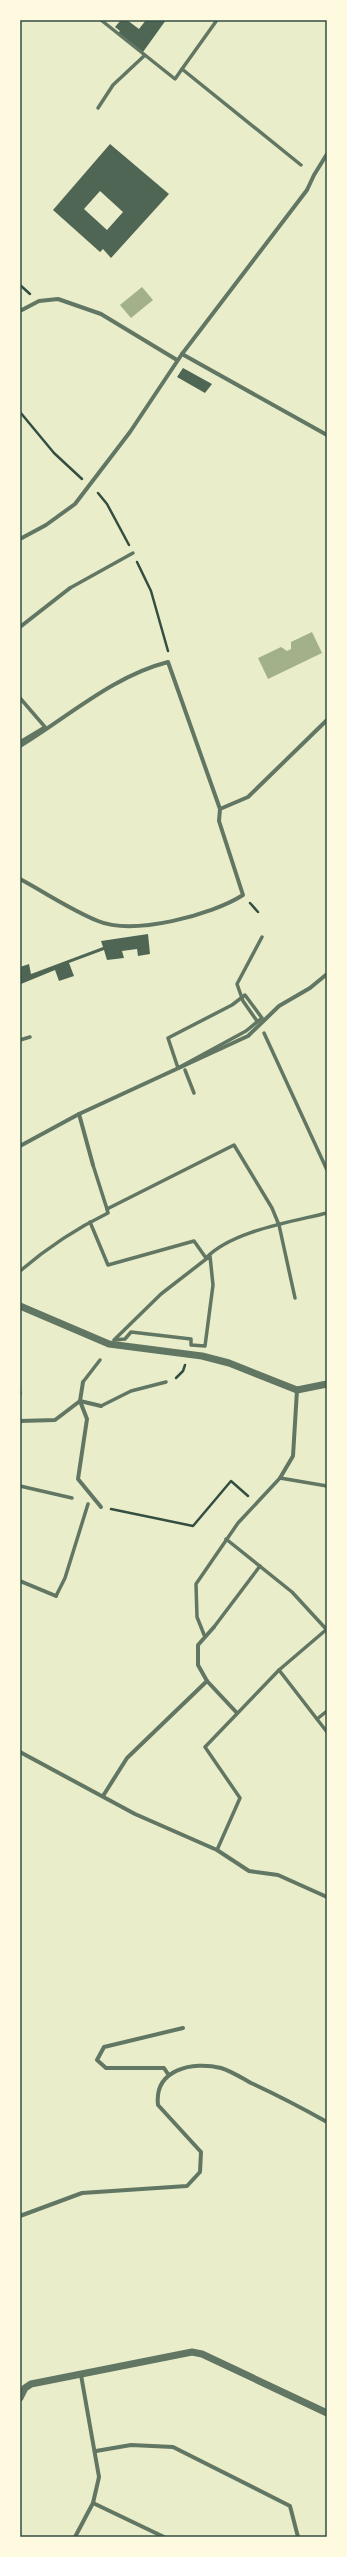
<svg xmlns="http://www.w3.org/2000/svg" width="347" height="2557" font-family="Montserrat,sans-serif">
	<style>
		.water { fill: #a3b18a }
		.building { fill: #4f6655; fill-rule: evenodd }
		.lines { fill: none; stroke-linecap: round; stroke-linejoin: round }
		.path { stroke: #344e41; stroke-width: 2.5 }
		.pedestrian { stroke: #617663; stroke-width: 3.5 }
		.minor { stroke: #617663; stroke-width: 4 }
		.tertiary { stroke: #617663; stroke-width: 7 }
		.neatline { fill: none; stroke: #344e41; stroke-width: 1.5 }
	</style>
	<rect width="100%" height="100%" fill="#e9edc9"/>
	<g class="water">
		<polygon points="142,287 153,300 131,318 120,305"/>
		<polygon points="312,632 322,653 268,679 258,658 281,647 287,651 291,649 291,642"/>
	</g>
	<g class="building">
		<polygon points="121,20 127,20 139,29 146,20 166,20 143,52 118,33 120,31 115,27"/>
		<path d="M 110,144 L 169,194 L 111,258 L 103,249 L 100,252 L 53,210 ZM 100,191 L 123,212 L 107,230 L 84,209 Z"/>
		<polygon points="183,368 212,384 205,393 177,377"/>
		<polygon points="148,934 150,954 138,956 137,949 122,951 124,958 107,960 104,950 69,963 74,976 59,981 55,970 21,984 20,967 29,964 31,974 103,947 101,941"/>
	</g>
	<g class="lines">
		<g class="path">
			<polyline points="20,285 30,294"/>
			<polyline points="20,412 54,453 82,479"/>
			<polyline points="98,493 107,504 129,545"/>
			<polyline points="137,562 151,591 168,651"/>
			<polyline points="250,903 258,912"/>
			<polyline points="176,1378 183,1371 185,1365"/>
			<polyline points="111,1509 193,1526 231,1481 248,1496"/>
		</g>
		<g class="pedestrian">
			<polyline points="101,20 175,79 182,69 301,165"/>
			<polyline points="182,69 217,20"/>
			<polyline points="98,108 113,85 144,56"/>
			<polyline points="70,588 133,553"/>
			<polyline points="20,698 45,727 20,742"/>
			<polygon points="245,995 262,1018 246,1031 178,1068 168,1038 232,1005"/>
			<polyline points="257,1021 243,1001 237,984 262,937"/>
			<polyline points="264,1033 327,1170"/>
			<polyline points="20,1040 30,1037"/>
			<polyline points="185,1070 194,1093"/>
			<polyline points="93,1165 107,1209"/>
			<path d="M 90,1222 L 108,1265 L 194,1241 L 206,1258 C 232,1231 291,1222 327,1213"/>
			<polygon points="210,1256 213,1285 205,1346 191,1345 191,1339 131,1332 125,1339 114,1340 161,1294"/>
			<path d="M 20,1271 C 47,1248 77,1228 108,1213 L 107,1209 L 234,1145 L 272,1208 L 279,1225 L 295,1298"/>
			<polyline points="83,1382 100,1360"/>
			<polyline points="20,1392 20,1394"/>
			<polyline points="101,1406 131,1391 166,1382"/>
			<polyline points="20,1486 72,1498"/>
			<polyline points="226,1539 292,1592 327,1630"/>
			<polyline points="56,1596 65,1578 88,1504"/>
			<polyline points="214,1627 260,1566"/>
			<polyline points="205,1637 197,1617 196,1584 238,1523 280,1478 327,1486"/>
			<polyline points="279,1670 327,1732"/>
			<polyline points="317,1719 327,1711"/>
			<polyline points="217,1850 240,1798 205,1747 279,1670 327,1629"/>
		</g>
		<g class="minor">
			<polyline points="20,311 39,301 58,299 101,314 177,360"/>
			<polyline points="182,354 327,435"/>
			<polyline points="20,539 46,525 75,504 130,432 182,354 307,190 314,175 327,154"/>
			<polyline points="20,627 70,588"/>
			<path d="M 20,746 C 68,717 113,676 168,662 L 220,809 L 219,821 L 243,895 C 212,915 133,936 98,921 C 71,910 46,893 20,879"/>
			<polyline points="220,809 248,797 327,720"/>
			<polyline points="79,1114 93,1165"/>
			<polyline points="20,1146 79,1114 248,1036 279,1006 310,988 327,974"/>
			<polyline points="83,1382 80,1401 87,1419 78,1479 101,1507"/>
			<polyline points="20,1421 55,1420 80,1401 101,1406"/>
			<polyline points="280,1478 293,1456 297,1390"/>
			<polyline points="20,1581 56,1596"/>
			<polyline points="214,1627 198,1645 198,1665 207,1681 237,1713"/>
			<polyline points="20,1752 135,1814 217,1850 249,1871 278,1875 327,1897"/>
			<polyline points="103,1796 127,1758 207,1681"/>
			<polyline points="168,2074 164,2068 106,2068 97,2060 104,2047 183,2028"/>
			<path d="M 20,2216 L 82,2193 L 187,2186 L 200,2172 L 201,2152 L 158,2105 C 154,2069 193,2061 221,2068 C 231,2071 242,2078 251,2083 C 277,2095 302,2108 327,2122"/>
			<polyline points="96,2451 131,2445 173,2447 290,2506 298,2537"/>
			<polyline points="93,2503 164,2537"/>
			<polyline points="75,2537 93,2503 99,2477 81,2375"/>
		</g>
		<g class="tertiary">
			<polyline points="20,1306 109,1344 202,1356 229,1363 297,1390 327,1384"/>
			<polyline points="20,2398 25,2388 31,2384 192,2352 202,2354 327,2413"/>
		</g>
	</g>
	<rect width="347" height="2557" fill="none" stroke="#fefae0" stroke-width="42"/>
	<rect x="21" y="21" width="305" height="2515" class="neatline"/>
</svg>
